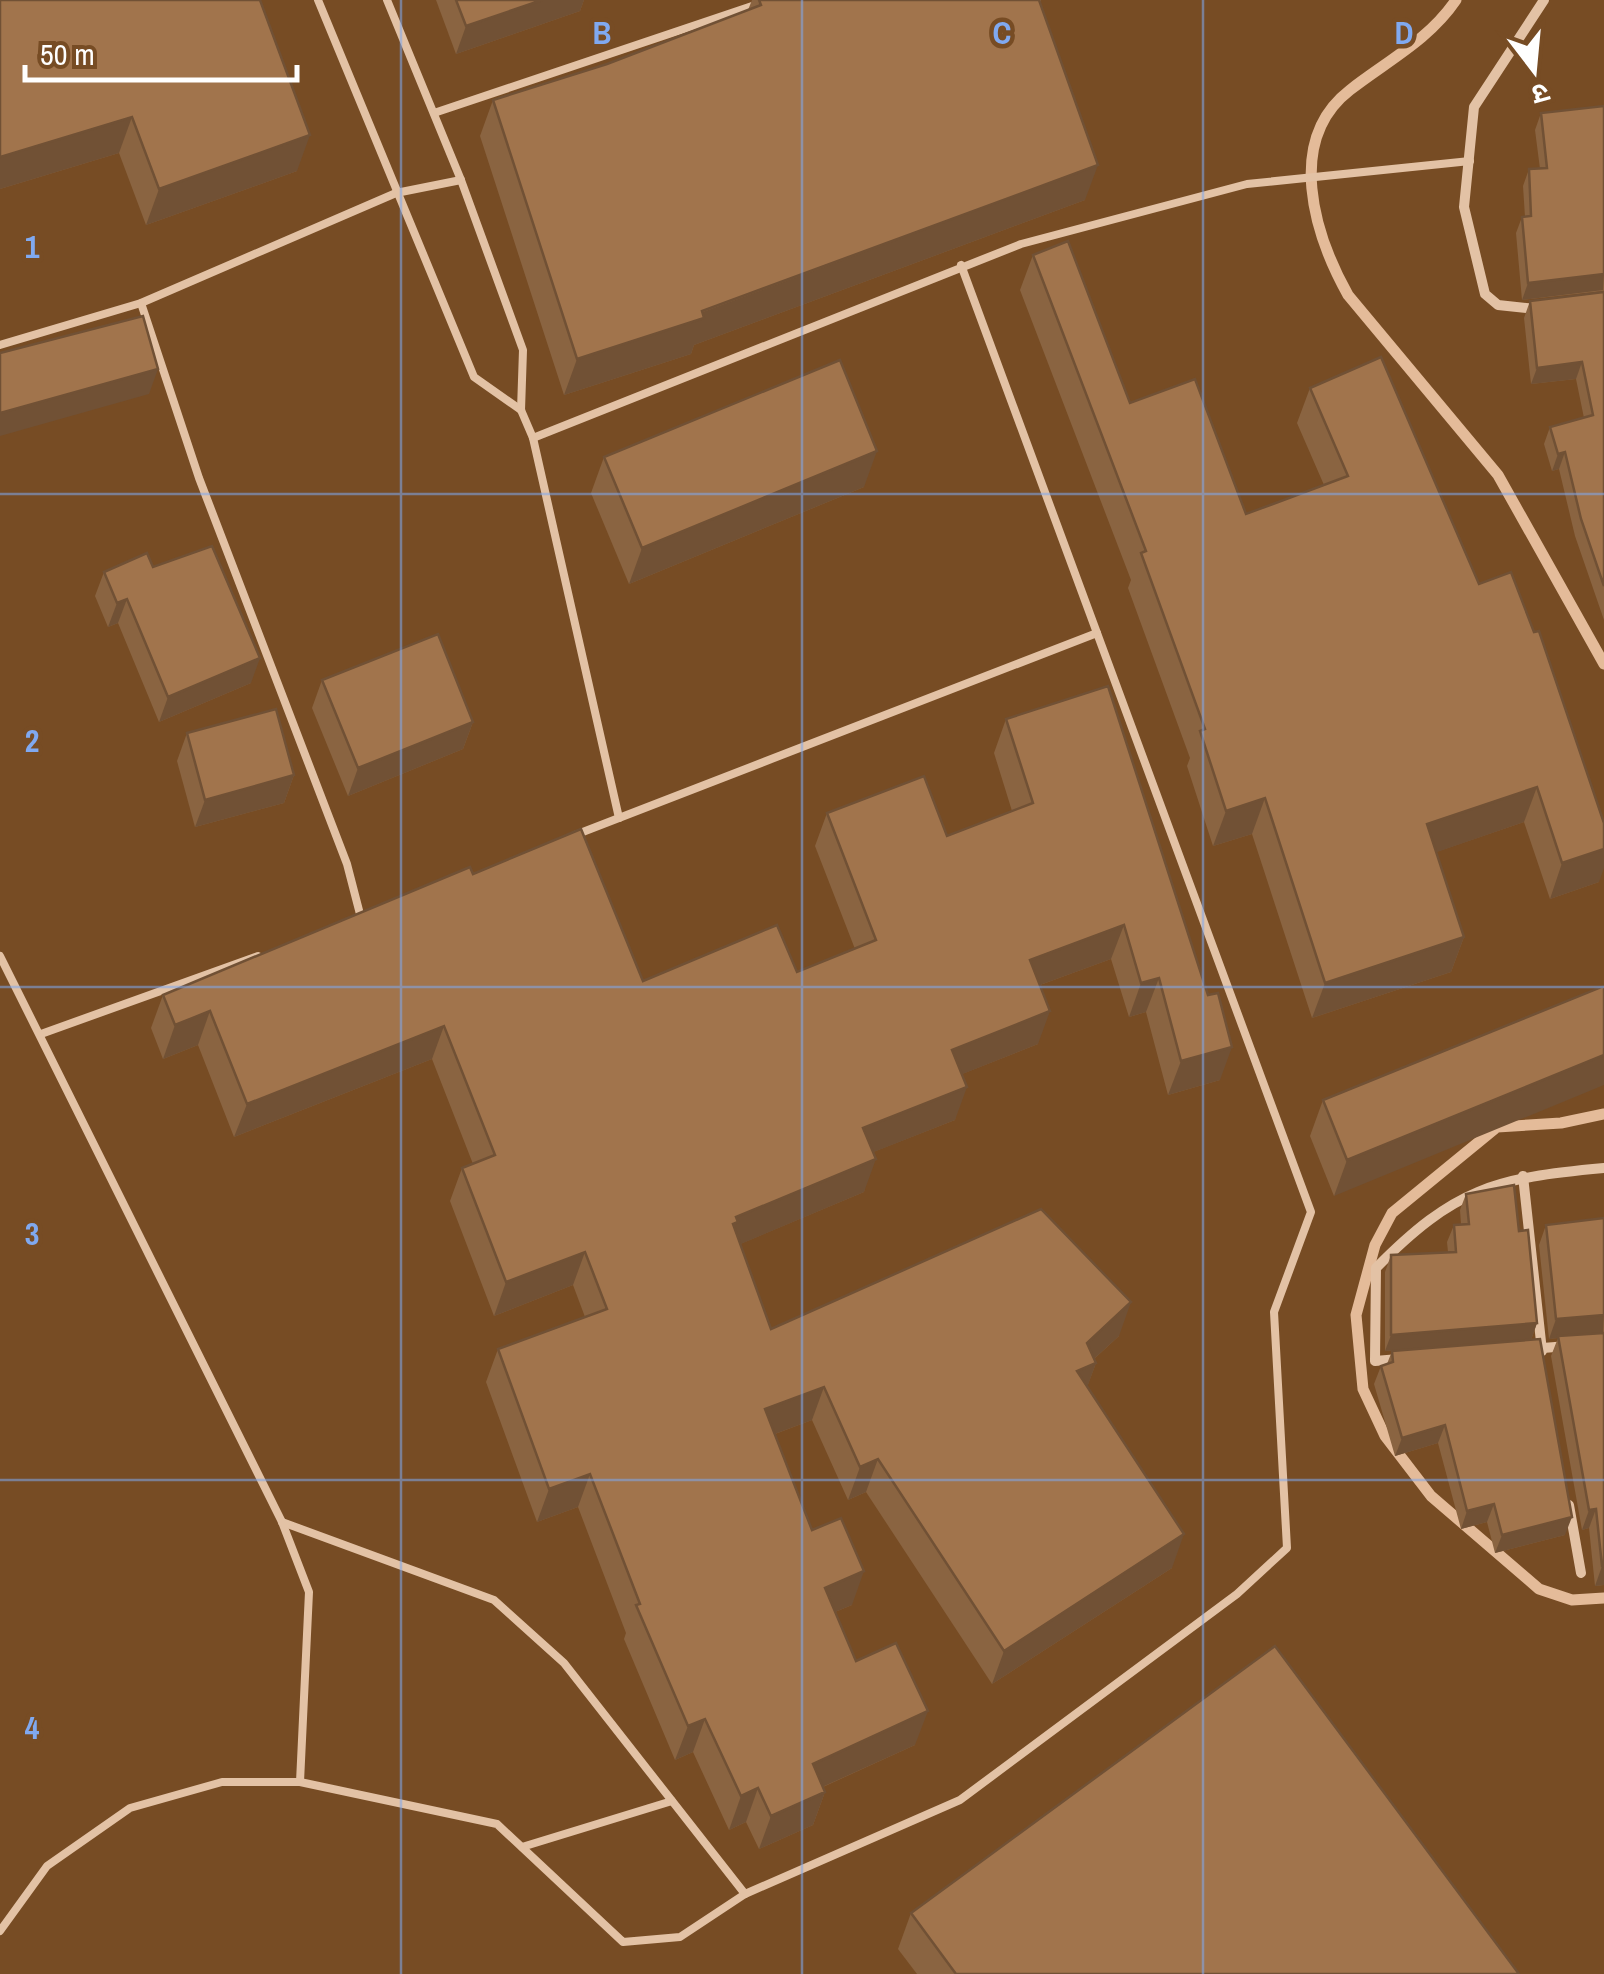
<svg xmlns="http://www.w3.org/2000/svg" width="1604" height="1974" font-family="'Archivo Narrow','Noto Sans Devanagari',sans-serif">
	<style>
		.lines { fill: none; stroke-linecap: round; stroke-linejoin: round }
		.stream { stroke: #e4bb99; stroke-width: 11 }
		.service { stroke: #e3c2a5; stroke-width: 8 }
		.minor { stroke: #e3c2a5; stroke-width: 10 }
		.wall { fill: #8a6441 }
		.shaded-wall { fill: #715135 }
		.building { fill: #a1744c; stroke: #715135; stroke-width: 2.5 }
		.grid { fill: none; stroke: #80a9f0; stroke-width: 2.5; stroke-opacity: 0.55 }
		.grid-label { font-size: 32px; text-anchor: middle; font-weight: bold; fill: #80a9f0; stroke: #774c24; stroke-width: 9; stroke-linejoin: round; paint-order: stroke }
	</style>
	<rect width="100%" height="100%" fill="#774c24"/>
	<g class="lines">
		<g class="stream">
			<path d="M 1456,0 C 1429,40 1387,61 1350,90 C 1285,140 1314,234 1348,295 L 1498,475 L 1604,664"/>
			<polyline points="1604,1114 1561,1123 1497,1127 1392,1213 1375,1245 1356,1315 1363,1389 1385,1436 1431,1496 1539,1589 1572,1600 1604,1598"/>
		</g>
		<g class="service">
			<polyline points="318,0 474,377 521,410"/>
			<polyline points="387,0 461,180 523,350 521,410 533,438 619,818"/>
			<polyline points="434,113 770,0"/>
			<polyline points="141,303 199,478 347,864 361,918"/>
			<polyline points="0,345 141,303 396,193 461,180"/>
			<polyline points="533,438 1021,244 1247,184 1470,161"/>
			<polyline points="575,835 1097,633"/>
			<polyline points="0,956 282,1522 309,1592 300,1782 497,1824 623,1942 680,1937 745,1894 960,1800 1237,1594 1287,1548 1274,1312 1311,1212 961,265"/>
			<polyline points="41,1034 258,956"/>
			<polyline points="282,1522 494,1600 564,1663 745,1894"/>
			<polyline points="522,1847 672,1801"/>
			<polyline points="0,1931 47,1866 130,1808 222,1782 300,1782"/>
		</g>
		<g class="minor">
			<polyline points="1536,309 1498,305 1485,294 1464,207 1474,107 1544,0"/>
			<polyline points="1523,1176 1542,1351"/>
			<polyline points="1530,1349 1568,1346"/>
			<path d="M 1399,1359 L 1375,1361 L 1376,1268 C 1455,1188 1494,1178 1604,1168"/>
			<polyline points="1569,1505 1581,1573"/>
		</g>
	</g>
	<g class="wall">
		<polygon points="0,0 297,171 146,225 119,153 0,189"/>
		<polygon points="436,0 584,0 580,11 456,54"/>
		<polygon points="752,0 1041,0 1040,4 1085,200 694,345 691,354 564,395 480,136 493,100 607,64 748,10"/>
		<polygon points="1604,106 1604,291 1522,300 1516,233 1522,217 1525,217 1523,186 1529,169 1540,169 1535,130 1541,113"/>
		<polygon points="1033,255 1130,403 1246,514 1324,485 1297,423 1310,388 1599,882 1550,899 1524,822 1436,852 1464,937 1451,972 1312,1018 1252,834 1213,846 1187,766 1190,758 1128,588 1131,580 1020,290"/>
		<polygon points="1604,292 1604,620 1575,536 1559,469 1552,471 1544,444 1550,427 1584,418 1576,379 1531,384 1524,318 1530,301"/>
		<polygon points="604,457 864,487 629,584 591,493"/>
		<polygon points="153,567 251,683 159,722 118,623 108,627 95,596 104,572"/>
		<polygon points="322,680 473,722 463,749 348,796 312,708"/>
		<polygon points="1006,719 1220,1080 1168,1095 1146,1012 1129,1017 1111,959 1040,985 1038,1044 962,1074 955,1120 873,1152 864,1192 740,1244 771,1329 1119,1336 1094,1359 1096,1363 1087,1387 1172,1568 992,1684 866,1492 848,1500 812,1420 775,1434 812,1530 852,1605 835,1612 856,1661 915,1745 823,1787 825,1792 813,1825 759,1849 746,1822 729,1830 693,1752 675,1760 624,1639 626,1633 578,1507 537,1522 486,1382 498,1349 585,1317 573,1285 494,1316 450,1201 462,1168 473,1164 432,1059 234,1137 198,1045 163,1059 151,1028 163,995 473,874 643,981 797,972 855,949 815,846 827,813 947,836 1012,811 994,753"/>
		<polygon points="187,733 294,775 284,803 195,827 177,761"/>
		<polygon points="1604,986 1334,1196 1310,1136 1323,1100"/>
		<polygon points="1466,1194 1519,1231 1537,1323 1531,1340 1385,1351 1385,1272 1391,1255 1448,1252 1447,1242 1454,1225 1461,1224 1460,1210"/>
		<polygon points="1604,1218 1604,1585 1595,1586 1589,1528 1582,1530 1551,1356 1558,1338 1549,1339 1539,1245 1546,1225"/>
		<polygon points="1392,1351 1565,1535 1495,1553 1487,1522 1461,1529 1438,1443 1395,1456 1374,1384 1381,1366 1387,1364"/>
		<polygon points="911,1913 1519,1974 917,1974 898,1949"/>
	</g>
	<g class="shaded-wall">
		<polygon points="542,0 584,0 580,11 456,54 466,26"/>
		<polygon points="132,117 119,153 0,189 0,157"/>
		<polygon points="310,135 297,171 146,225 159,189"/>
		<polygon points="1098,165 1085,200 694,345 691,354 564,395 577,359"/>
		<polygon points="1604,274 1603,290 1522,300 1528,283"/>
		<polygon points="1582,362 1576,379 1531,384 1537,368"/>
		<polygon points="158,369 149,394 0,436 0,413"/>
		<polygon points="877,451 864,487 629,584 642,548"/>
		<polygon points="1565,452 1559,469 1552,471 1558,454"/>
		<polygon points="127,599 118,623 108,627 117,603"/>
		<polygon points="260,658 251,683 159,722 168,697"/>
		<polygon points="473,722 463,749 348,796 358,768"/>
		<polygon points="294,775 284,803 195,827 205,800"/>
		<polygon points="1537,787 1524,822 1414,860 1427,824"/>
		<polygon points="1265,798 1252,834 1213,846 1226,811"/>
		<polygon points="1604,849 1604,868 1599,882 1550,899 1562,863"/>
		<polygon points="1124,925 1111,959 1018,993 1030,960"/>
		<polygon points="1464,937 1451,972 1312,1018 1325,983"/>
		<polygon points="1159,978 1146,1012 1129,1017 1141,983"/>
		<polygon points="210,1011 198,1045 163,1059 175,1025"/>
		<polygon points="1050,1011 1038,1044 940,1083 952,1050"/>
		<polygon points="444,1026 432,1059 234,1137 247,1104"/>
		<polygon points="1232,1047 1220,1080 1168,1095 1181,1061"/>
		<polygon points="1604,1055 1604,1085 1334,1196 1347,1160"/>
		<polygon points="967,1087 955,1120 851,1161 863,1128"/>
		<polygon points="876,1159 864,1192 729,1249 721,1257 736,1217"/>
		<polygon points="585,1252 573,1285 494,1316 506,1282"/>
		<polygon points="1131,1302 1119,1336 1084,1368 1096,1363 1084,1396 1065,1404 1087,1343"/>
		<polygon points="1604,1315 1603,1334 1549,1339 1556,1319"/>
		<polygon points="1537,1323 1531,1340 1385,1351 1391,1335"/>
		<polygon points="824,1387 812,1420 753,1442 765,1409"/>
		<polygon points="1445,1425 1438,1443 1395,1456 1402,1438"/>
		<polygon points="878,1459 866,1492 848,1500 860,1467"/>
		<polygon points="590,1474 578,1507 537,1522 549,1489"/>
		<polygon points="1494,1504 1487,1522 1461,1529 1467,1511"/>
		<polygon points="1596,1509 1589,1528 1582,1530 1589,1510"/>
		<polygon points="1572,1517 1565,1535 1495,1553 1502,1535"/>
		<polygon points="1184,1534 1172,1568 992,1684 1004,1651"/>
		<polygon points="1602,1566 1604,1566 1604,1585 1595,1586"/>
		<polygon points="864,1571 852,1605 813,1621 825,1588"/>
		<polygon points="928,1711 915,1745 800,1797 813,1764"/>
		<polygon points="705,1719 693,1752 675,1760 688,1726"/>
		<polygon points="758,1788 746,1822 729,1830 741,1796"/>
		<polygon points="825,1792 813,1825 759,1849 771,1816"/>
	</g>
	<g class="building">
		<polygon points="0,0 260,0 310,135 159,189 132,117 0,157"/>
		<polygon points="456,0 542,0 466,26"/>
		<polygon points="759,0 1039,0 1098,165 702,311 704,318 577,359 493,100 607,64 761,5"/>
		<polygon points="1604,106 1604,274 1528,283 1522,217 1531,216 1529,169 1547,168 1541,113"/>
		<polygon points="1068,241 1130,403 1195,379 1246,514 1348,476 1310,388 1381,357 1479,584 1511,572 1534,632 1539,631 1604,823 1604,849 1562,863 1537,787 1427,824 1464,937 1325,983 1265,798 1226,811 1200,731 1205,729 1141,553 1146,551 1033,255"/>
		<polygon points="1604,292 1604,586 1581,519 1565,452 1558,454 1550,427 1593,415 1582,362 1537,368 1530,301"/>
		<polygon points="143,316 158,369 0,413 0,353"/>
		<polygon points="840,360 877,451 642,548 604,457"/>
		<polygon points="212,546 260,658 168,697 127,599 117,603 104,572 147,553 153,567"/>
		<polygon points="438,634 473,722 358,768 322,680"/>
		<polygon points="1108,686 1208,995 1218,993 1232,1047 1181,1061 1159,978 1141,983 1124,925 1030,960 1050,1011 952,1050 967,1087 863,1128 876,1159 736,1217 738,1222 733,1224 771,1329 1041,1209 1131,1302 1087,1343 1096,1363 1077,1371 1184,1534 1004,1651 878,1459 860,1467 824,1387 765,1409 812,1530 841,1518 864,1571 825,1588 856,1661 896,1643 928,1711 813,1764 825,1792 771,1816 758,1788 741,1796 705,1719 688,1726 636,1605 640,1604 590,1474 549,1489 498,1349 607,1309 585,1252 506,1282 462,1168 495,1155 444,1026 247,1104 210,1011 175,1025 163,995 470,867 473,874 581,829 643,981 777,925 797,972 876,940 827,813 924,776 947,836 1033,803 1006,719"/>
		<polygon points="276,709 294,775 205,800 187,733"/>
		<polygon points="1604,986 1604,1055 1347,1160 1323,1100"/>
		<polygon points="1514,1185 1519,1231 1528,1230 1537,1323 1391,1335 1391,1255 1456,1252 1454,1225 1469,1224 1466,1194"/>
		<polygon points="1604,1218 1604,1315 1556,1319 1546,1225"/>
		<polygon points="1604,1333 1604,1566 1602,1566 1596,1509 1589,1510 1558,1336"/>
		<polygon points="1540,1339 1572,1517 1502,1535 1494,1504 1467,1511 1445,1425 1402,1438 1381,1366 1393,1362 1392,1351"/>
		<polygon points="1275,1646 1519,1974 956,1974 911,1913"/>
	</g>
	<path class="grid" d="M 401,0 L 401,1974M 802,0 L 802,1974M 1203,0 L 1203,1974M 0,494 L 1604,494M 0,987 L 1604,987M 0,1480 L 1604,1480"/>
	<g class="grid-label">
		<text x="602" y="44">B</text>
		<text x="1002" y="44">C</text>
		<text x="1404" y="44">D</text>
		<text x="32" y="258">1</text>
		<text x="32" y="752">2</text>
		<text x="32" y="1245">3</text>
		<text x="32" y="1739">4</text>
	</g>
	<g transform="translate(1534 70) rotate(164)" stroke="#774c24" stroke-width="8" paint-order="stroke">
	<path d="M0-8L18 38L0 25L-18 38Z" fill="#ffffff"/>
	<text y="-15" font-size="28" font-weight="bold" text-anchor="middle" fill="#ffffff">उ</text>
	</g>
	<path d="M25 65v15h272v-15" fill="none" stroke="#ffffff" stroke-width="5"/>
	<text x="40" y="65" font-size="30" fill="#ffffff" stroke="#774c24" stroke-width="8" paint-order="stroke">50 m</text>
</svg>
